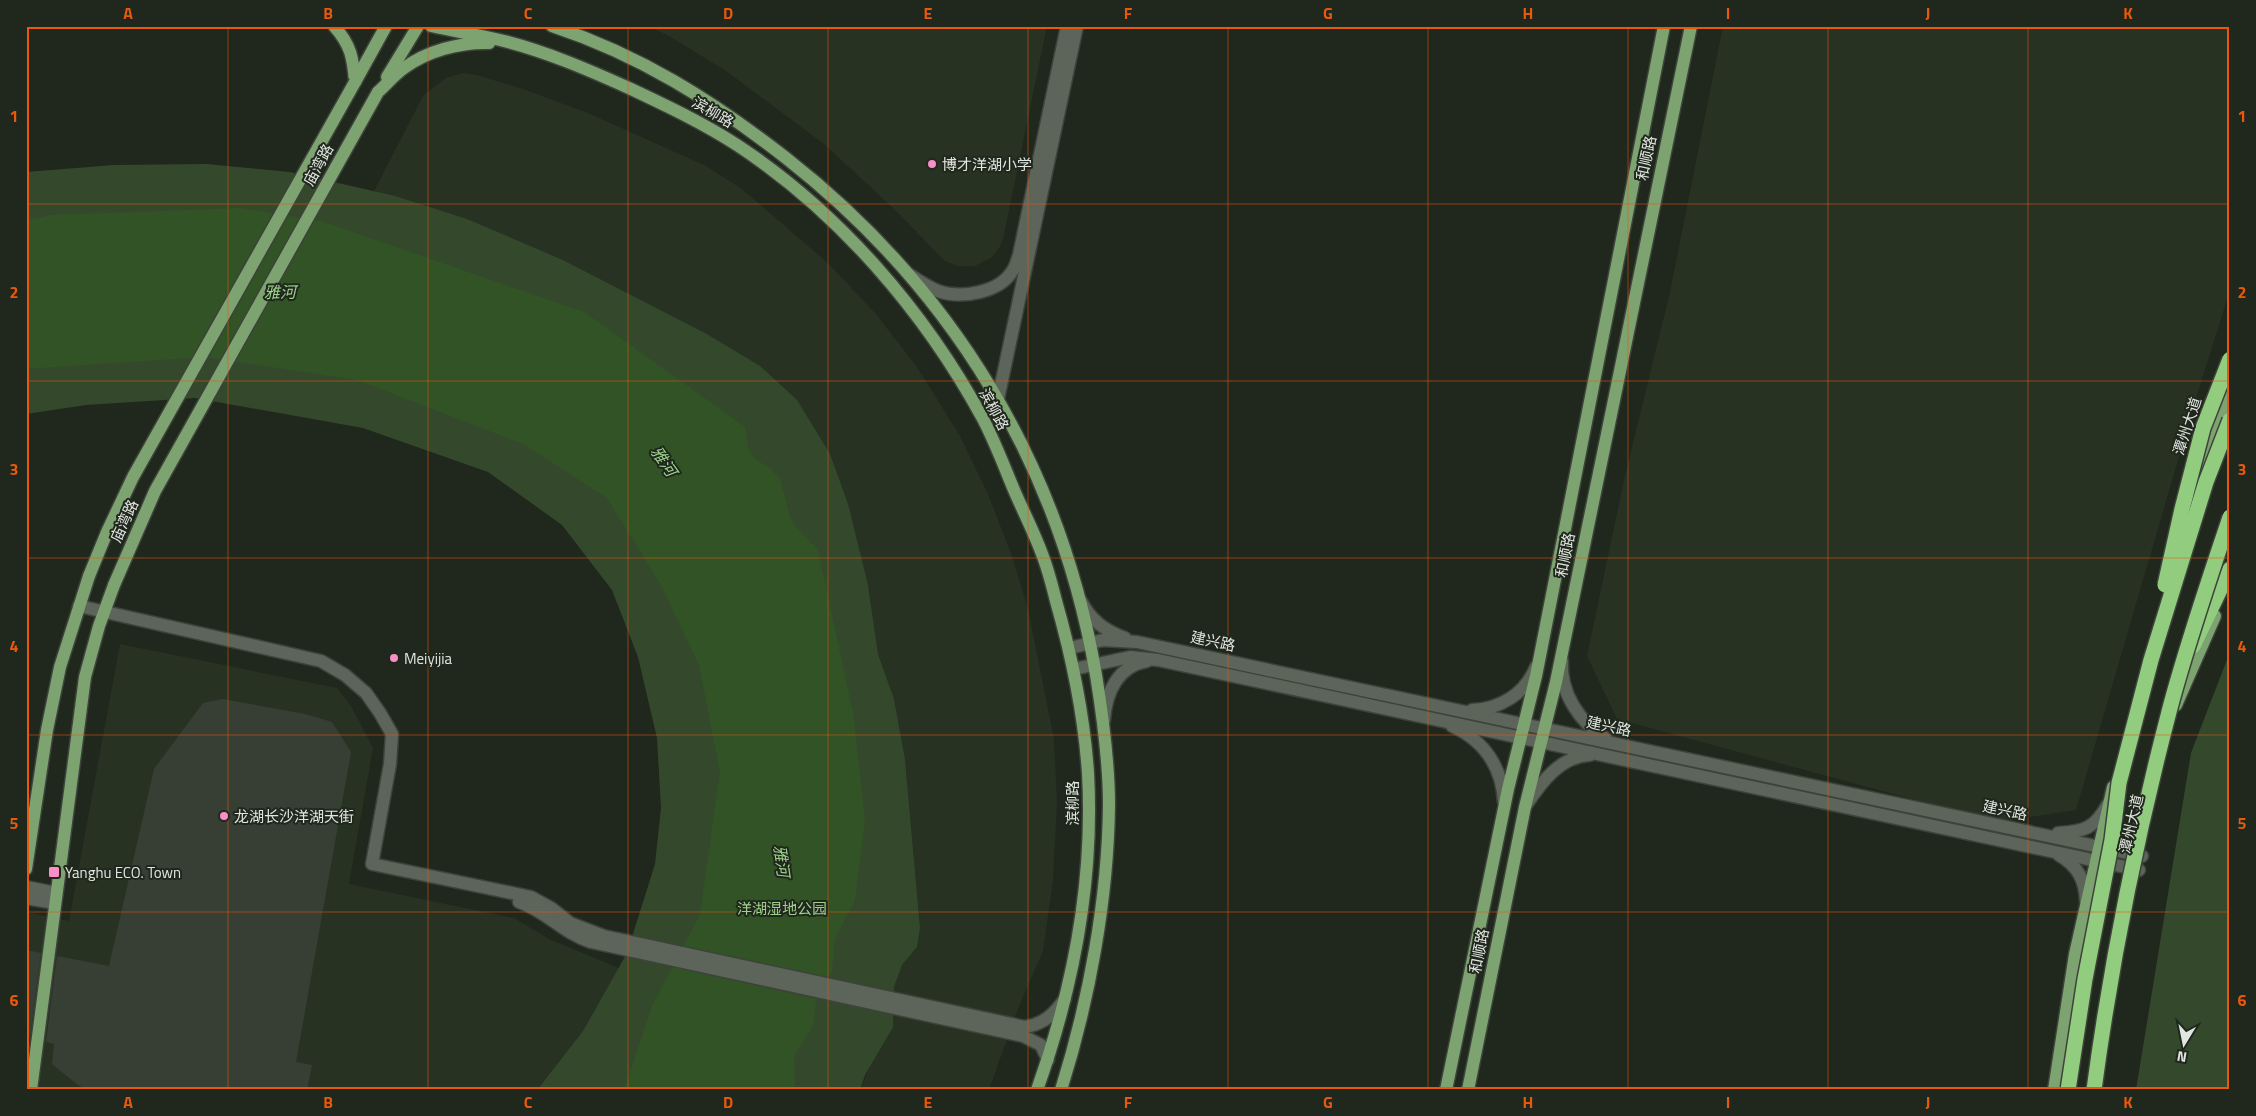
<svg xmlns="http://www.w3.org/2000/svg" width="2256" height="1116" font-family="'Titillium Web','Noto Sans SC',sans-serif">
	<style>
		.built { fill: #273223 }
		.park { fill: #34492c }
		.water { fill: #315325 }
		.building { fill: #373f35 }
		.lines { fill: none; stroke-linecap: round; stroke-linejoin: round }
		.minor-casing { stroke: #3d433b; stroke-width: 15 }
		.major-casing { stroke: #3d433b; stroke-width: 15 }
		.highway-casing { stroke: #3d433b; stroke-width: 18 }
		.minor { stroke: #5d655a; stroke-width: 12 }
		.major { stroke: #7da370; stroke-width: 12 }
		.highway { stroke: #92cc7e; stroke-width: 15 }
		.major-bridge-casing { stroke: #3d433b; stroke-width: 15; stroke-linecap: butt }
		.highway-bridge-casing { stroke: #3d433b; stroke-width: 18; stroke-linecap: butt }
		.major-bridge { stroke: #7da370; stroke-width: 12 }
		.highway-bridge { stroke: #92cc7e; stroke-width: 15 }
		.grid { fill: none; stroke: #e8590c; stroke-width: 1; stroke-opacity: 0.55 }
		.poi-dot { fill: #fa8fc8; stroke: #20271d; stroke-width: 2 }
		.labels { text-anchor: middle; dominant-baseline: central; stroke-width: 4; stroke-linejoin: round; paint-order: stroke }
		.street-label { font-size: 15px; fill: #e1e6e0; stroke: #20271d }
		.poi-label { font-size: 15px; fill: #e1e6e0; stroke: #20271d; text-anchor: start }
		.park-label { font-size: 15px; fill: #9dd28a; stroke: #20271d }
		.water-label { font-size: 16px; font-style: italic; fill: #9ed38c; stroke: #20271d }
		.neatline { fill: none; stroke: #e8590c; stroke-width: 2 }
		.grid-label { font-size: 16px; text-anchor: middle; font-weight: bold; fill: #e8590c }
	</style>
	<rect width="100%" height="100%" fill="#20271d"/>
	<g class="built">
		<polygon points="648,26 1047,26 1003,239 1000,247 991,258 975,266 958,266 945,261 892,207 824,144 726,71 669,36"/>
		<polygon points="1723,26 2230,26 2230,290 2196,398 2076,810 1997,822 1617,719 1587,656 1624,480 1670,292"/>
		<polygon points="463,73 477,75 523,89 588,113 706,166 742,189 830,265 876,314 917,367 960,436 988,494 1011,553 1028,609 1054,739 1057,803 1053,880 1043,951 1017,1011 989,1090 860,1090 894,1009 894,987 902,965 917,947 920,928 905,759 894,699 878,654 868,585 705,333 563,260 466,219 374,191 423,96 446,78"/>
		<polygon points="120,644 337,688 351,706 373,748 349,884 514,918 549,939 619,968 583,1031 537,1090 26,1090 26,912 69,921"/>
	</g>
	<g class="park">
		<polygon points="207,164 290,172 395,196 467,219 563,260 705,333 760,366 797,400 830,454 848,504 868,585 878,654 894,699 905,759 920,928 917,947 902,965 894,987 893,1027 865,1075 860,1090 537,1090 583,1031 627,953 655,864 661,808 657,738 638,657 612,590 562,525 488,472 363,428 195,398 86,405 26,414 26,172 114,165"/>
		<polygon points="2230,652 2230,1090 2136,1090 2191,753"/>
	</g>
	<polygon class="water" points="240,208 321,221 584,312 745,427 748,447 755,459 770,468 780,479 792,523 818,550 853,713 865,820 855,900 835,939 832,971 816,1000 813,1026 794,1056 795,1090 624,1090 652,1006 700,914 720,772 699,665 661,585 607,498 523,444 357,380 205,357 26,369 26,220 51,215"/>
	<g class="building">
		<polygon points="223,699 305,714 332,722 351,752 296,1062 312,1065 307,1090 88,1090 78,1085 52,1064 54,1044 46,1042 57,956 109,966 154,769 203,703"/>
		<polygon points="26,950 41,953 30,1038 26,1037"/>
	</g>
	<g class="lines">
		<g class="minor-casing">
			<g id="minor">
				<path d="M 910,275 C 919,281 928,287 938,291 C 961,299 1000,293 1013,270 C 1016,266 1017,260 1019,255 L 1067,26"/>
				<polyline points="998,399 1077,26"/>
				<path d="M 1081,601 C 1090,620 1105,631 1125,638"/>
				<path d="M 79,606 L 321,661 L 345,675 L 366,693 L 380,713 L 392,734 L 390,764 L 372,864 L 531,897 L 551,908 L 570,923 L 604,936 L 1025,1027 C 1044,1024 1054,1014 1065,999"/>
				<polyline points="1070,648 1103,640 1137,642 2142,856"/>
				<path d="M 1562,661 C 1560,694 1580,722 1606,739"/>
				<polyline points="1074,669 1130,657 1158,660 2139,870"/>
				<path d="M 1472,710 C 1500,709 1525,694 1536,667"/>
				<path d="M 1104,720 C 1106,692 1118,666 1147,661"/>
				<path d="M 1452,726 C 1485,741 1502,768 1504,802"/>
				<path d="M 1526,805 C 1541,783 1560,756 1590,755"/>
				<path d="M 2058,833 C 2084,832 2095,828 2108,804"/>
				<path d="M 2059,855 C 2078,866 2085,880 2086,901"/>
				<polyline points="26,887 56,893"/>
				<polyline points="26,898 55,903"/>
				<path d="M 519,902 C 546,911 563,933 591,942 L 1023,1036 L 1041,1045 L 1048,1060"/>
			</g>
		</g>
		<g class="major-casing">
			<g id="major">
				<path d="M 334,26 C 351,45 353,58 355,82"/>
				<path d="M 431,26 C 454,31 477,35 500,40 C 545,51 589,70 631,89 C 667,106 703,123 737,145 C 839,212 925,312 983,419 C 995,442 1004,466 1014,490 C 1023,511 1034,532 1042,554 C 1048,569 1052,585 1056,601 C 1072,657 1084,714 1088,773 C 1094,881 1073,989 1037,1090"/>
				<path d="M 552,26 C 640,55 713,101 786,158 C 953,289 1060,465 1096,675 C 1103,718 1109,762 1109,805 C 1108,899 1089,1001 1061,1090"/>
				<polyline points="387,77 418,26"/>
				<polyline points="355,82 386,26"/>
				<path d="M 378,92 C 387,84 395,74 404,68 C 427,51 460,42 489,43"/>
				<polyline points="2200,479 2230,389"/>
				<polyline points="2176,705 2215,616"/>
				<polyline points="26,869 47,730 60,667 89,576"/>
				<polyline points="31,1090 85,677 99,626 114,585"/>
				<polyline points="1446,1090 1508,789 1536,676 1664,26"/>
				<polyline points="1468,1090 1525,807 1556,682 1691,26"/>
				<polyline points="2054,1090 2075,954 2113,787"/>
			</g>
		</g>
		<g class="highway-casing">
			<polyline id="highway" points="2193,646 2230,569"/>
		</g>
		<use href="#minor" class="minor"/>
		<use href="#major" class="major"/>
		<use href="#highway" class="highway"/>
		<g class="major-bridge-casing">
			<g id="major-bridge">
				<polyline points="89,576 107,532 133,477 355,82"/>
				<polyline points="114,585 155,491 378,92"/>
			</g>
		</g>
		<g class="highway-bridge-casing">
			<g id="highway-bridge">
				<polyline points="2165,585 2182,509 2203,428 2230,359"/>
				<polyline points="2068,1090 2085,979 2112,840 2119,783 2151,660 2206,482 2230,420"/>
				<path d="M 2094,1090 C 2111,962 2137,834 2170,708 C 2187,644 2209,580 2230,517"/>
			</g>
		</g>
		<use href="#major-bridge" class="major-bridge"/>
		<use href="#highway-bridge" class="highway-bridge"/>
	</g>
	<path class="grid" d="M 228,26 L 228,1090M 428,26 L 428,1090M 628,26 L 628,1090M 828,26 L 828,1090M 1028,26 L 1028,1090M 1228,26 L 1228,1090M 1428,26 L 1428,1090M 1628,26 L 1628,1090M 1828,26 L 1828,1090M 2028,26 L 2028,1090M 26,204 L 2230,204M 26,381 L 2230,381M 26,558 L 2230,558M 26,735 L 2230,735M 26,912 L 2230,912"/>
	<g class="poi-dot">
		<circle cx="932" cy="164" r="5"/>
		<circle cx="394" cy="658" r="5"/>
		<circle cx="224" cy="816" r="5"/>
		<rect x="48" y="866" width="12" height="12" rx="2.5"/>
	</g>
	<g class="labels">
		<g class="street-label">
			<text transform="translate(713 112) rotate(30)">滨柳路</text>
			<text transform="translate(1646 158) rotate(-78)">和顺路</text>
			<text transform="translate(318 165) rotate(-61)">庙湾路</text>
			<text transform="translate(994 409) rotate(62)">滨柳路</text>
			<text transform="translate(2187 426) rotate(-72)">潭州大道</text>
			<text transform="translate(124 521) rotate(-65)">庙湾路</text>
			<text transform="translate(1565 555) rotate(-79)">和顺路</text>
			<text transform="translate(1213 641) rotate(12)">建兴路</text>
			<text transform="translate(1609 726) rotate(12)">建兴路</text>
			<text transform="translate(1072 803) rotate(-90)">滨柳路</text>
			<text transform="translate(2005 810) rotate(12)">建兴路</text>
			<text transform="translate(2131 824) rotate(-77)">潭州大道</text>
			<text transform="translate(1479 951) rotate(-79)">和顺路</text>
		</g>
		<g class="poi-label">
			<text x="942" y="164">博才洋湖小学</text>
			<text x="404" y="658">Meiyijia</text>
			<text x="234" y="816">龙湖长沙洋湖天街</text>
			<text x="65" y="872">Yanghu ECO. Town</text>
		</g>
		<g class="park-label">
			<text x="782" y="908">洋湖湿地公园</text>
		</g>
		<g class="water-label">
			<text transform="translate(280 292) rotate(-1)">雅河</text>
			<text transform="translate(664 461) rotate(55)">雅河</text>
			<text transform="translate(782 861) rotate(82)">雅河</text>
		</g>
	</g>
	<rect width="2256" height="1116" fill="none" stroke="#20271d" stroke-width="55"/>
	<g transform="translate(2184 1044) rotate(190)" stroke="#20271d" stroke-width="4" paint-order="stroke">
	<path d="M0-4L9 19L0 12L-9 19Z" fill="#e1e6e0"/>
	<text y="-8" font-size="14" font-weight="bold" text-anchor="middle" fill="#e1e6e0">N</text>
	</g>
	<rect x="28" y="28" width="2200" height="1060" class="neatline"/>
	<g class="grid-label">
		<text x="128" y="19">A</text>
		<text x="328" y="19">B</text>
		<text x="528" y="19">C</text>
		<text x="728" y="19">D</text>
		<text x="928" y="19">E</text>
		<text x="1128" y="19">F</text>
		<text x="1328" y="19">G</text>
		<text x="1528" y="19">H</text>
		<text x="1728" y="19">I</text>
		<text x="1928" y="19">J</text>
		<text x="2128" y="19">K</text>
		<text x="14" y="122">1</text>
		<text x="2242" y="122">1</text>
		<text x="14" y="298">2</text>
		<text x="2242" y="298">2</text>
		<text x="14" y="475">3</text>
		<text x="2242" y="475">3</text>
		<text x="14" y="652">4</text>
		<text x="2242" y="652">4</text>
		<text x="14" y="829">5</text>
		<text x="2242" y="829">5</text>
		<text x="14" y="1006">6</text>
		<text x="2242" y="1006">6</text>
		<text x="128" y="1108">A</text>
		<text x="328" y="1108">B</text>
		<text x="528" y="1108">C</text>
		<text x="728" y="1108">D</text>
		<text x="928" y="1108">E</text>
		<text x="1128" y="1108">F</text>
		<text x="1328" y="1108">G</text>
		<text x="1528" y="1108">H</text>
		<text x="1728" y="1108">I</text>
		<text x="1928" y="1108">J</text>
		<text x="2128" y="1108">K</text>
	</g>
</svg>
